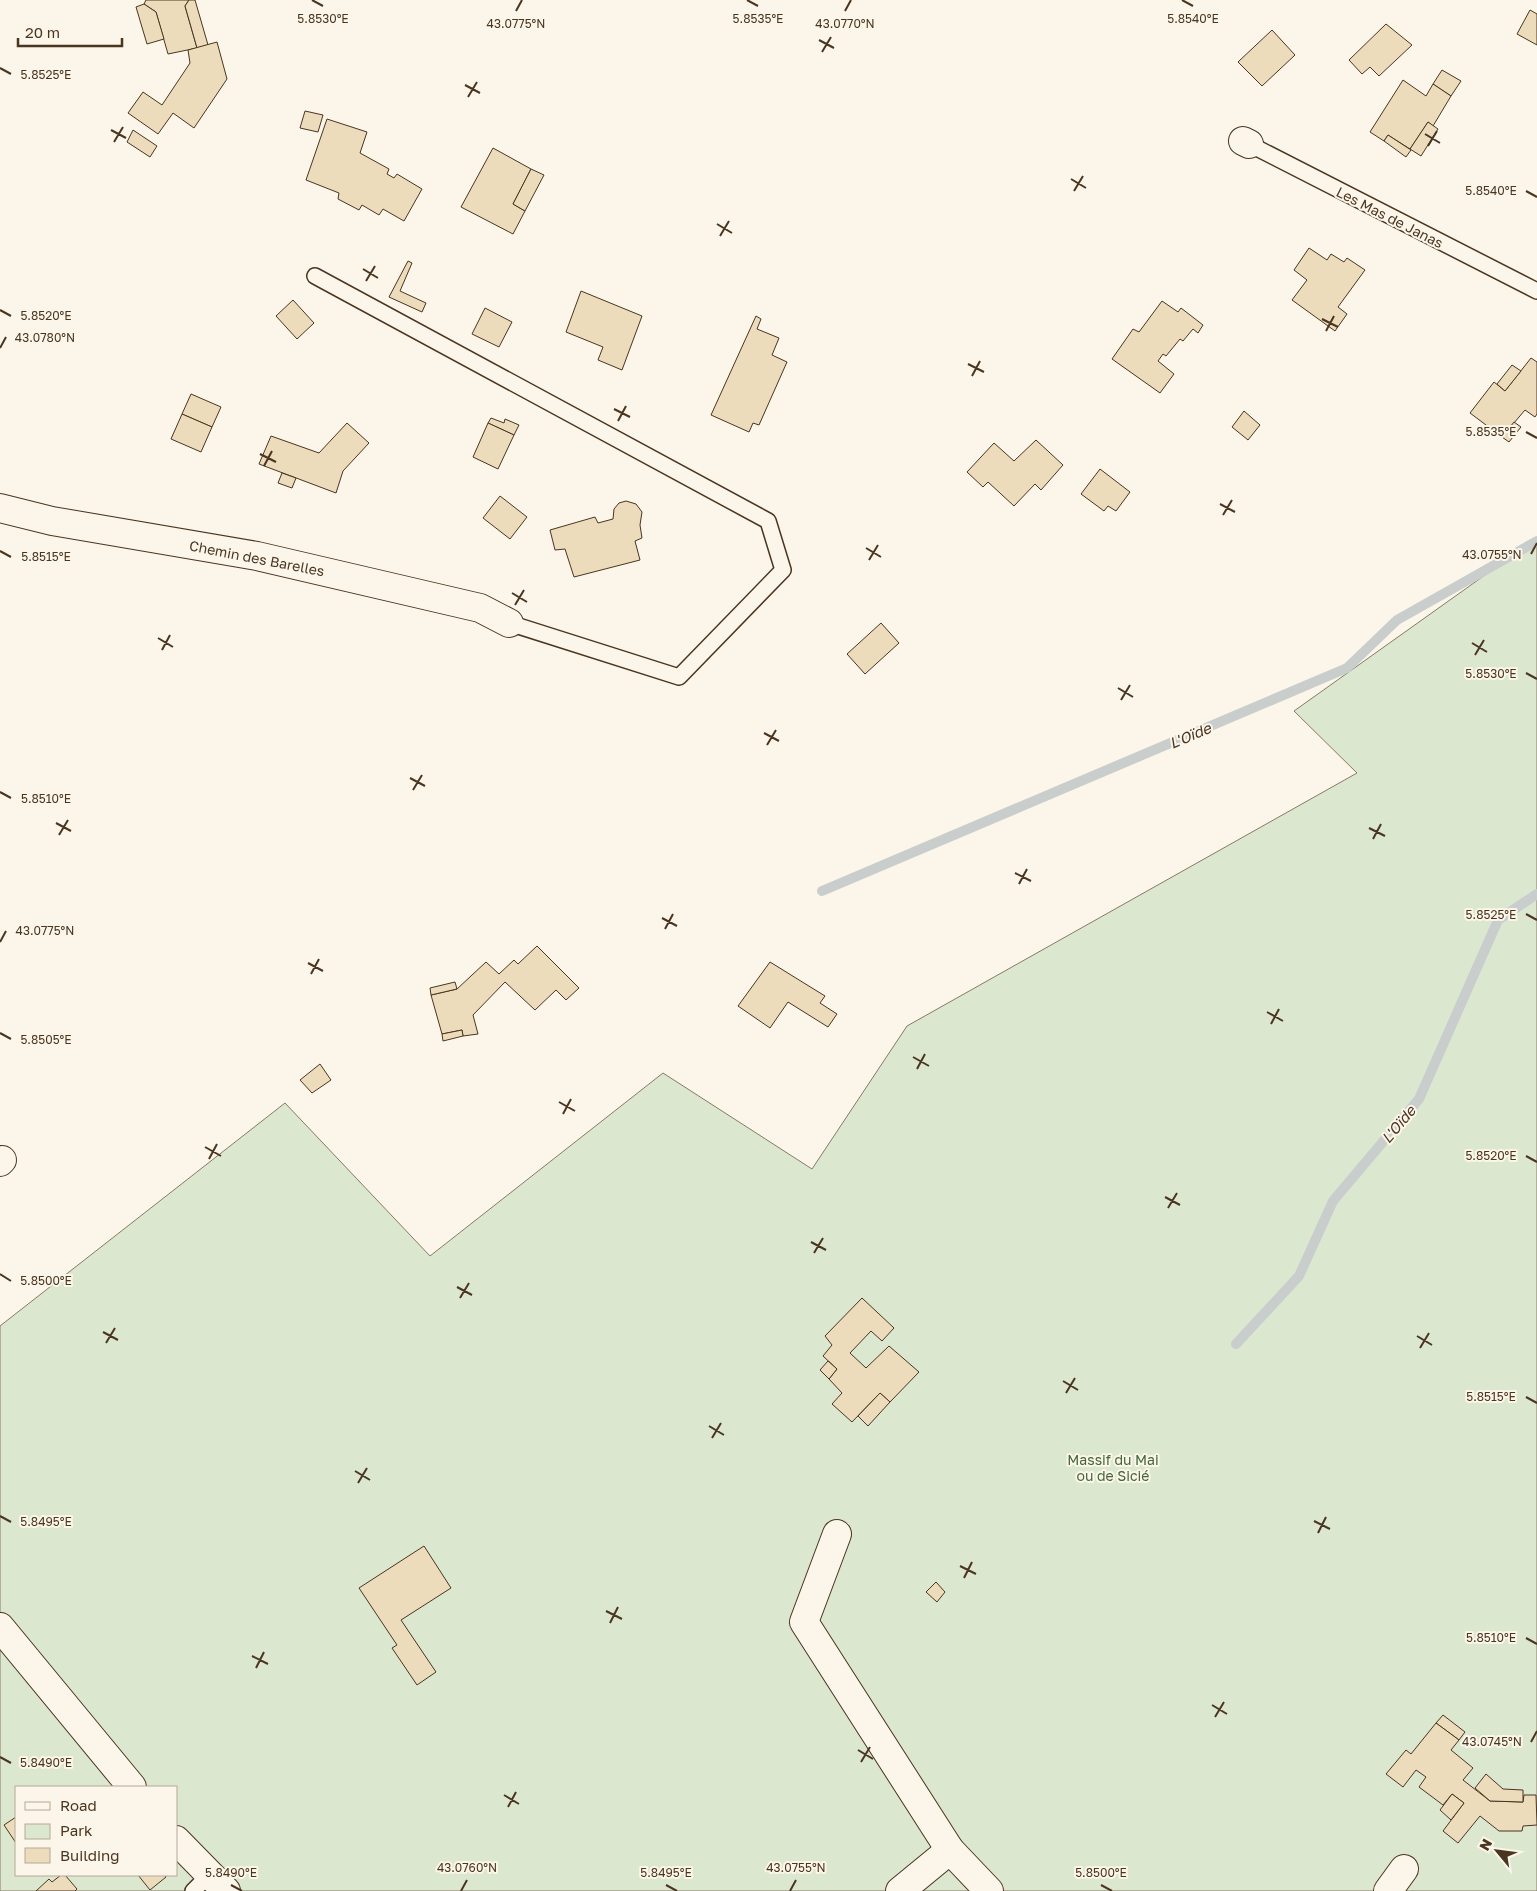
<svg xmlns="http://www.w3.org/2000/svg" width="1537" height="1891" font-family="'Golos Text',sans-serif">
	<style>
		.green { fill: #dce7d0; stroke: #887966; fill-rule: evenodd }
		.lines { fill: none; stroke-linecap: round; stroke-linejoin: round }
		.stream { stroke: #c9cecd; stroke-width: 10 }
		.building { fill: #ecdcbc; stroke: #4a3520 }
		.service-casing { stroke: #4a3520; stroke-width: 18 }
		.minor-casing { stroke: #4a3520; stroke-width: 30 }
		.service { stroke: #fbf6e9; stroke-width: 15 }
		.minor { stroke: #fbf6e9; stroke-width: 28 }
		.ticks { fill: none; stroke: #4a3520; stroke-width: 2 }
		.labels { text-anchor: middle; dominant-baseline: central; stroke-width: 4; stroke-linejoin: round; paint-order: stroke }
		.street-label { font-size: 14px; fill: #4a3520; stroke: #fbf6e9 }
		.park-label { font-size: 14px; fill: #436837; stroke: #fbf6e9 }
		.water-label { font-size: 15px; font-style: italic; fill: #4a3520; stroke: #fbf6e9 }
		.ticks-label { font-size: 12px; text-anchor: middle; fill: #4a3520; stroke: #fbf6e9; stroke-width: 4; stroke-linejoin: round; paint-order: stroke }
	</style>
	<rect width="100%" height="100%" fill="#fbf6e9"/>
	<path class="green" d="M 1537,538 L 1537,1891 L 0,1891 L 0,1326 L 285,1103 L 430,1256 L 663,1073 L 812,1169 L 907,1026 L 1357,773 L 1294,711 ZM 16,1787 L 176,1787 L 176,1875 L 16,1875 Z"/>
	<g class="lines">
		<g class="stream">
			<polyline points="822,891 1347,668 1397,620 1537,541"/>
			<polyline points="1236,1344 1299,1276 1333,1201 1419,1099 1498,920 1537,894"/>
		</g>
	</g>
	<g class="building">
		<polygon points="146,0 189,0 185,6 197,48 168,54 156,12 144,4"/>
		<polygon points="189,0 195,0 208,45 197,48 185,6"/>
		<polygon points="144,4 156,12 164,39 147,44 136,7"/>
		<polygon points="1530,10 1537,14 1537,45 1517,34"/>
		<polygon points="1386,24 1412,45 1379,76 1370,67 1362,74 1349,60"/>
		<polygon points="1272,30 1295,55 1262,86 1238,62"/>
		<polygon points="217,42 227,79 194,128 173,113 158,134 128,113 143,92 162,105 190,63 188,50"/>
		<polygon points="1442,70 1461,81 1451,96 1433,84"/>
		<polygon points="1403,80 1426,96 1433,84 1451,96 1433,126 1428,122 1410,149 1388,135 1384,141 1370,132"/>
		<polygon points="305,111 323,115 318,132 300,128"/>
		<polygon points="327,119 367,132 360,153 389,169 387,174 394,178 397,174 422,189 404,221 383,209 379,215 362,205 359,210 338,199 339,193 306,180"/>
		<polygon points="1428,122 1438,129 1421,156 1410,149"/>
		<polygon points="133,130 157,146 150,157 127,142"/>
		<polygon points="1388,135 1411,150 1406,157 1384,141"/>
		<polygon points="493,148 531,169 513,204 525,211 513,234 461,207"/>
		<polygon points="531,169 544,175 525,211 513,204"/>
		<polygon points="1309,248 1327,260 1331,254 1344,262 1347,258 1365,270 1338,307 1347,314 1335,331 1292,300 1307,280 1294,270"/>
		<polygon points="408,261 412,263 400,291 426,303 422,312 389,297"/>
		<polygon points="581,291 642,316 622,370 598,360 603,347 566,332"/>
		<polygon points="293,300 314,323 297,339 276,316"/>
		<polygon points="1162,301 1178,312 1181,308 1203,325 1198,333 1193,329 1183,341 1180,339 1166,356 1163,354 1158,361 1174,374 1160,393 1112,359 1133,329 1139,332"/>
		<polygon points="485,308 512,322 499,347 472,334"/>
		<polygon points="756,316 761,319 757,329 779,338 772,355 787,362 759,425 753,423 749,432 711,415"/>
		<polygon points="1531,358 1537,362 1537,414 1535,417 1525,410 1502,437 1470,413 1494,382 1505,391"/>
		<polygon points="1512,365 1521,371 1505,391 1497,384"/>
		<polygon points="191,394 221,407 212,427 182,414"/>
		<polygon points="1244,411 1260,425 1248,440 1232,427"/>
		<polygon points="182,414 212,427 201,452 171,439"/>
		<polygon points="491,418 504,423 505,419 519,425 514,435 488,423"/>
		<polygon points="1514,422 1521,427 1509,442 1502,437"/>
		<polygon points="347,423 369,443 343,471 336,493 259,464 271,436 319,453"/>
		<polygon points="488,423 514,435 498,469 473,457"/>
		<polygon points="1036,440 1063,465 1041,490 1035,484 1014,506 988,482 983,487 967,472 994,443 1014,461"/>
		<polygon points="1100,469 1130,492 1116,511 1108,506 1104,511 1081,494"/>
		<polygon points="282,473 296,478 292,488 278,483"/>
		<polygon points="500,496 527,517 510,539 483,518"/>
		<polygon points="626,501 636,504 642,512 640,525 642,538 635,541 640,560 574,577 565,549 555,550 550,530 595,517 598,523 613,519 614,509 619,503"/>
		<polygon points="881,623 899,643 865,674 847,654"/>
		<polygon points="537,946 579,988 566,1000 556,990 535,1010 505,982 473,1015 478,1034 463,1036 462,1030 442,1034 431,995 457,989 486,962 499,974 514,960 518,964"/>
		<polygon points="770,962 825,996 820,1003 837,1014 828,1027 788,1002 770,1028 738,1006"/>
		<polygon points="455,982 457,989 431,995 430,988"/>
		<polygon points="462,1030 463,1036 443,1041 442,1034"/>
		<polygon points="320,1064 331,1080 312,1093 300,1080"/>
		<polygon points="862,1298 894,1328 882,1341 871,1331 850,1353 866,1368 889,1346 919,1372 890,1402 880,1393 852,1422 832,1404 842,1393 829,1379 837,1369 823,1356 832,1345 825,1336"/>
		<polygon points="828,1361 837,1369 829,1379 820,1370"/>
		<polygon points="880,1393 890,1402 868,1426 858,1416"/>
		<polygon points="424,1546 451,1588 401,1620 436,1672 417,1685 392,1648 397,1645 359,1588"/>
		<polygon points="936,1582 945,1592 937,1602 926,1592"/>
		<polygon points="1443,1715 1465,1732 1459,1740 1436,1723"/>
		<polygon points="1436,1723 1459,1740 1451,1750 1473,1768 1463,1780 1490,1801 1523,1802 1524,1795 1536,1795 1537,1825 1523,1826 1522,1831 1499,1831 1480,1816 1458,1843 1443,1831 1464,1803 1452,1794 1443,1805 1419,1787 1426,1777 1416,1770 1403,1787 1386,1774 1406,1750 1411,1754"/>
		<polygon points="1486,1774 1503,1789 1523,1790 1523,1802 1490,1801 1475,1788"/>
		<polygon points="1452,1794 1464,1803 1451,1820 1440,1810"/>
		<polygon points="16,1817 16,1843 4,1825"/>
		<polygon points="61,1875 65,1875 77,1889 75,1891 36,1891 49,1879 52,1882"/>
		<polygon points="138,1875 165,1875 166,1877 150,1890"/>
	</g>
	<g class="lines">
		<g class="service-casing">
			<g id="service">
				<polyline points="1249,144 1537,291"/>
				<polyline points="315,276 768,521 783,570 679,677 509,623"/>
				<polyline points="193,1891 210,1874"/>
			</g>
		</g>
		<g class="minor-casing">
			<g id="minor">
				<polyline points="1243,141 1249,144"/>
				<polyline points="0,508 52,521 257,556 480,608 509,623"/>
				<polyline points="0,1162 2,1160"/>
				<polyline points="837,1534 804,1622 950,1850 989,1891"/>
				<polyline points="0,1627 132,1787"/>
				<polyline points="176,1840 226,1891"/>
				<polyline points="900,1891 950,1850"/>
				<polyline points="1388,1891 1404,1869"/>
			</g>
		</g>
		<use href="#service" class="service"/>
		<use href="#minor" class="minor"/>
	</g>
	<path class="ticks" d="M 312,0 L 323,6M 747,0 L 758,6M 1182,0 L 1193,6M 516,11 L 522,0M 845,11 L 851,0M 819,40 L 834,48M 822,52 L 831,37M 0,68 L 11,74M 465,85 L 480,93M 468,97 L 477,82M 111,130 L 126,138M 1425,134 L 1440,143M 114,142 L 123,127M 1428,146 L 1437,131M 1071,179 L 1086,188M 1074,191 L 1083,176M 1526,191 L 1537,197M 717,224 L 732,233M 720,236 L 729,221M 363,269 L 378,278M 366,281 L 375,266M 0,310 L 11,316M 1322,319 L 1338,327M 1326,331 L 1334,316M 0,348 L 6,337M 968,364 L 984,372M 972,376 L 980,361M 614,409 L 630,417M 618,421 L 626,406M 1526,432 L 1537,438M 260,454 L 276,462M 264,466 L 272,451M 1220,504 L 1235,512M 1223,515 L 1232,500M 866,548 L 881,557M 0,551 L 11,557M 1531,554 L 1537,543M 869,560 L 878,545M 512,593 L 527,602M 515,605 L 524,590M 158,638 L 173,647M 1472,643 L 1487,652M 162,650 L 170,635M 1475,655 L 1484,640M 1526,673 L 1537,679M 1118,688 L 1133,697M 1121,700 L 1130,685M 764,733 L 779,741M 767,745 L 776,730M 410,778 L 425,786M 413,790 L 422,775M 0,792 L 11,798M 56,823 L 71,831M 1369,828 L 1385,836M 59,835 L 68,820M 1373,839 L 1381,824M 1015,873 L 1031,881M 1019,884 L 1027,869M 1526,914 L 1537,920M 662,918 L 677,926M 665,929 L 673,914M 0,942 L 6,931M 308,963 L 323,971M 311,974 L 319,959M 1267,1012 L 1283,1021M 1271,1024 L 1279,1009M 0,1033 L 11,1039M 913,1057 L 929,1066M 917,1069 L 925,1054M 559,1102 L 575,1111M 563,1114 L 571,1099M 205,1147 L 221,1156M 1526,1156 L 1537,1162M 209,1159 L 217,1144M 1165,1197 L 1180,1205M 1168,1208 L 1177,1193M 811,1242 L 826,1250M 814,1253 L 823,1238M 0,1274 L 11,1281M 457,1287 L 472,1295M 460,1298 L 469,1283M 103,1332 L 118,1340M 1417,1336 L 1432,1345M 106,1343 L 115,1328M 1420,1348 L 1429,1333M 1063,1381 L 1078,1390M 1066,1393 L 1075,1378M 1526,1397 L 1537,1403M 709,1426 L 724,1435M 712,1438 L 721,1423M 355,1471 L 370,1480M 358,1483 L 367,1468M 0,1516 L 11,1522M 1314,1521 L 1330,1529M 1318,1533 L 1326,1517M 960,1566 L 976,1574M 964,1578 L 972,1562M 606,1611 L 622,1619M 610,1623 L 618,1607M 1526,1638 L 1537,1644M 252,1656 L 268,1664M 256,1668 L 264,1652M 1212,1705 L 1227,1714M 1215,1717 L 1224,1702M 1531,1742 L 1537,1731M 858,1750 L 873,1759M 0,1757 L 11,1763M 861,1762 L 870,1747M 504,1795 L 519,1804M 508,1807 L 516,1792M 231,1885 L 242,1891M 666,1885 L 677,1891M 1101,1885 L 1112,1891M 461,1891 L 467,1880M 790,1891 L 796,1880"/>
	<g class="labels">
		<g class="street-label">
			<text transform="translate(1390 217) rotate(27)">Les Mas de Janas</text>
			<text transform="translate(257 558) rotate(11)">Chemin des Barelles</text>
		</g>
		<g class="park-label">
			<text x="1113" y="1459">Massif du Mai<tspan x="1113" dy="16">ou de Sicié</tspan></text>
		</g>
		<g class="water-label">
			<text transform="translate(1190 735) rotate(-23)">L'Oïde</text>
			<text transform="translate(1398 1124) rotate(-50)">L'Oïde</text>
		</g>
	</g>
	<g class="ticks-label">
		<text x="323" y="23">5.8530°E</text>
		<text x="758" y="23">5.8535°E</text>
		<text x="1193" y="23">5.8540°E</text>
		<text x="516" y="28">43.0775°N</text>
		<text x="845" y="28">43.0770°N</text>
		<text x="46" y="79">5.8525°E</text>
		<text x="1491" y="195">5.8540°E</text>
		<text x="46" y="320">5.8520°E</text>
		<text x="45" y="342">43.0780°N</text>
		<text x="1491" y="436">5.8535°E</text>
		<text x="1492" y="559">43.0755°N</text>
		<text x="46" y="561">5.8515°E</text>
		<text x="1491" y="678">5.8530°E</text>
		<text x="46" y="803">5.8510°E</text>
		<text x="1491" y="919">5.8525°E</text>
		<text x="45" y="935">43.0775°N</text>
		<text x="46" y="1044">5.8505°E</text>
		<text x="1491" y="1160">5.8520°E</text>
		<text x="46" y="1285">5.8500°E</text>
		<text x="1491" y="1401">5.8515°E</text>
		<text x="46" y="1526">5.8495°E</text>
		<text x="1491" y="1642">5.8510°E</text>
		<text x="1492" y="1746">43.0745°N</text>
		<text x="46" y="1767">5.8490°E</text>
		<text x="467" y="1872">43.0760°N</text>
		<text x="796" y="1872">43.0755°N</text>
		<text x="231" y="1877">5.8490°E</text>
		<text x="666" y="1877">5.8495°E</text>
		<text x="1101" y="1877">5.8500°E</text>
	</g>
	<rect x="15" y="1786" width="162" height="90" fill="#fbf6e9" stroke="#b4a999"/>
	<rect x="25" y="1802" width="25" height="8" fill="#fbf6e9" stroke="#b4a999"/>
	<text x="60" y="1811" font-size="15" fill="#4a3520">Road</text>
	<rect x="25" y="1824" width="25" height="15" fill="#dce7d0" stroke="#b4a999"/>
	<text x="60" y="1836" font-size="15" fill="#4a3520">Park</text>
	<rect x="25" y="1848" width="25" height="15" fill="#ecdcbc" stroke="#b4a999"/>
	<text x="60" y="1861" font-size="15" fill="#4a3520">Building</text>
	<g transform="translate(1497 1851) rotate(299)" stroke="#fbf6e9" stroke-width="4" paint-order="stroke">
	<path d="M0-4L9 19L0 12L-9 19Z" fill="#4a3520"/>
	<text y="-8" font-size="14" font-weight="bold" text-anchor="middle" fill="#4a3520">N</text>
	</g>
	<path d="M18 38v8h104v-8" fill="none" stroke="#4a3520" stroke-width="2.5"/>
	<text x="25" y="38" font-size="15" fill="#4a3520" stroke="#fbf6e9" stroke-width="4" paint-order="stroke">20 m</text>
</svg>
